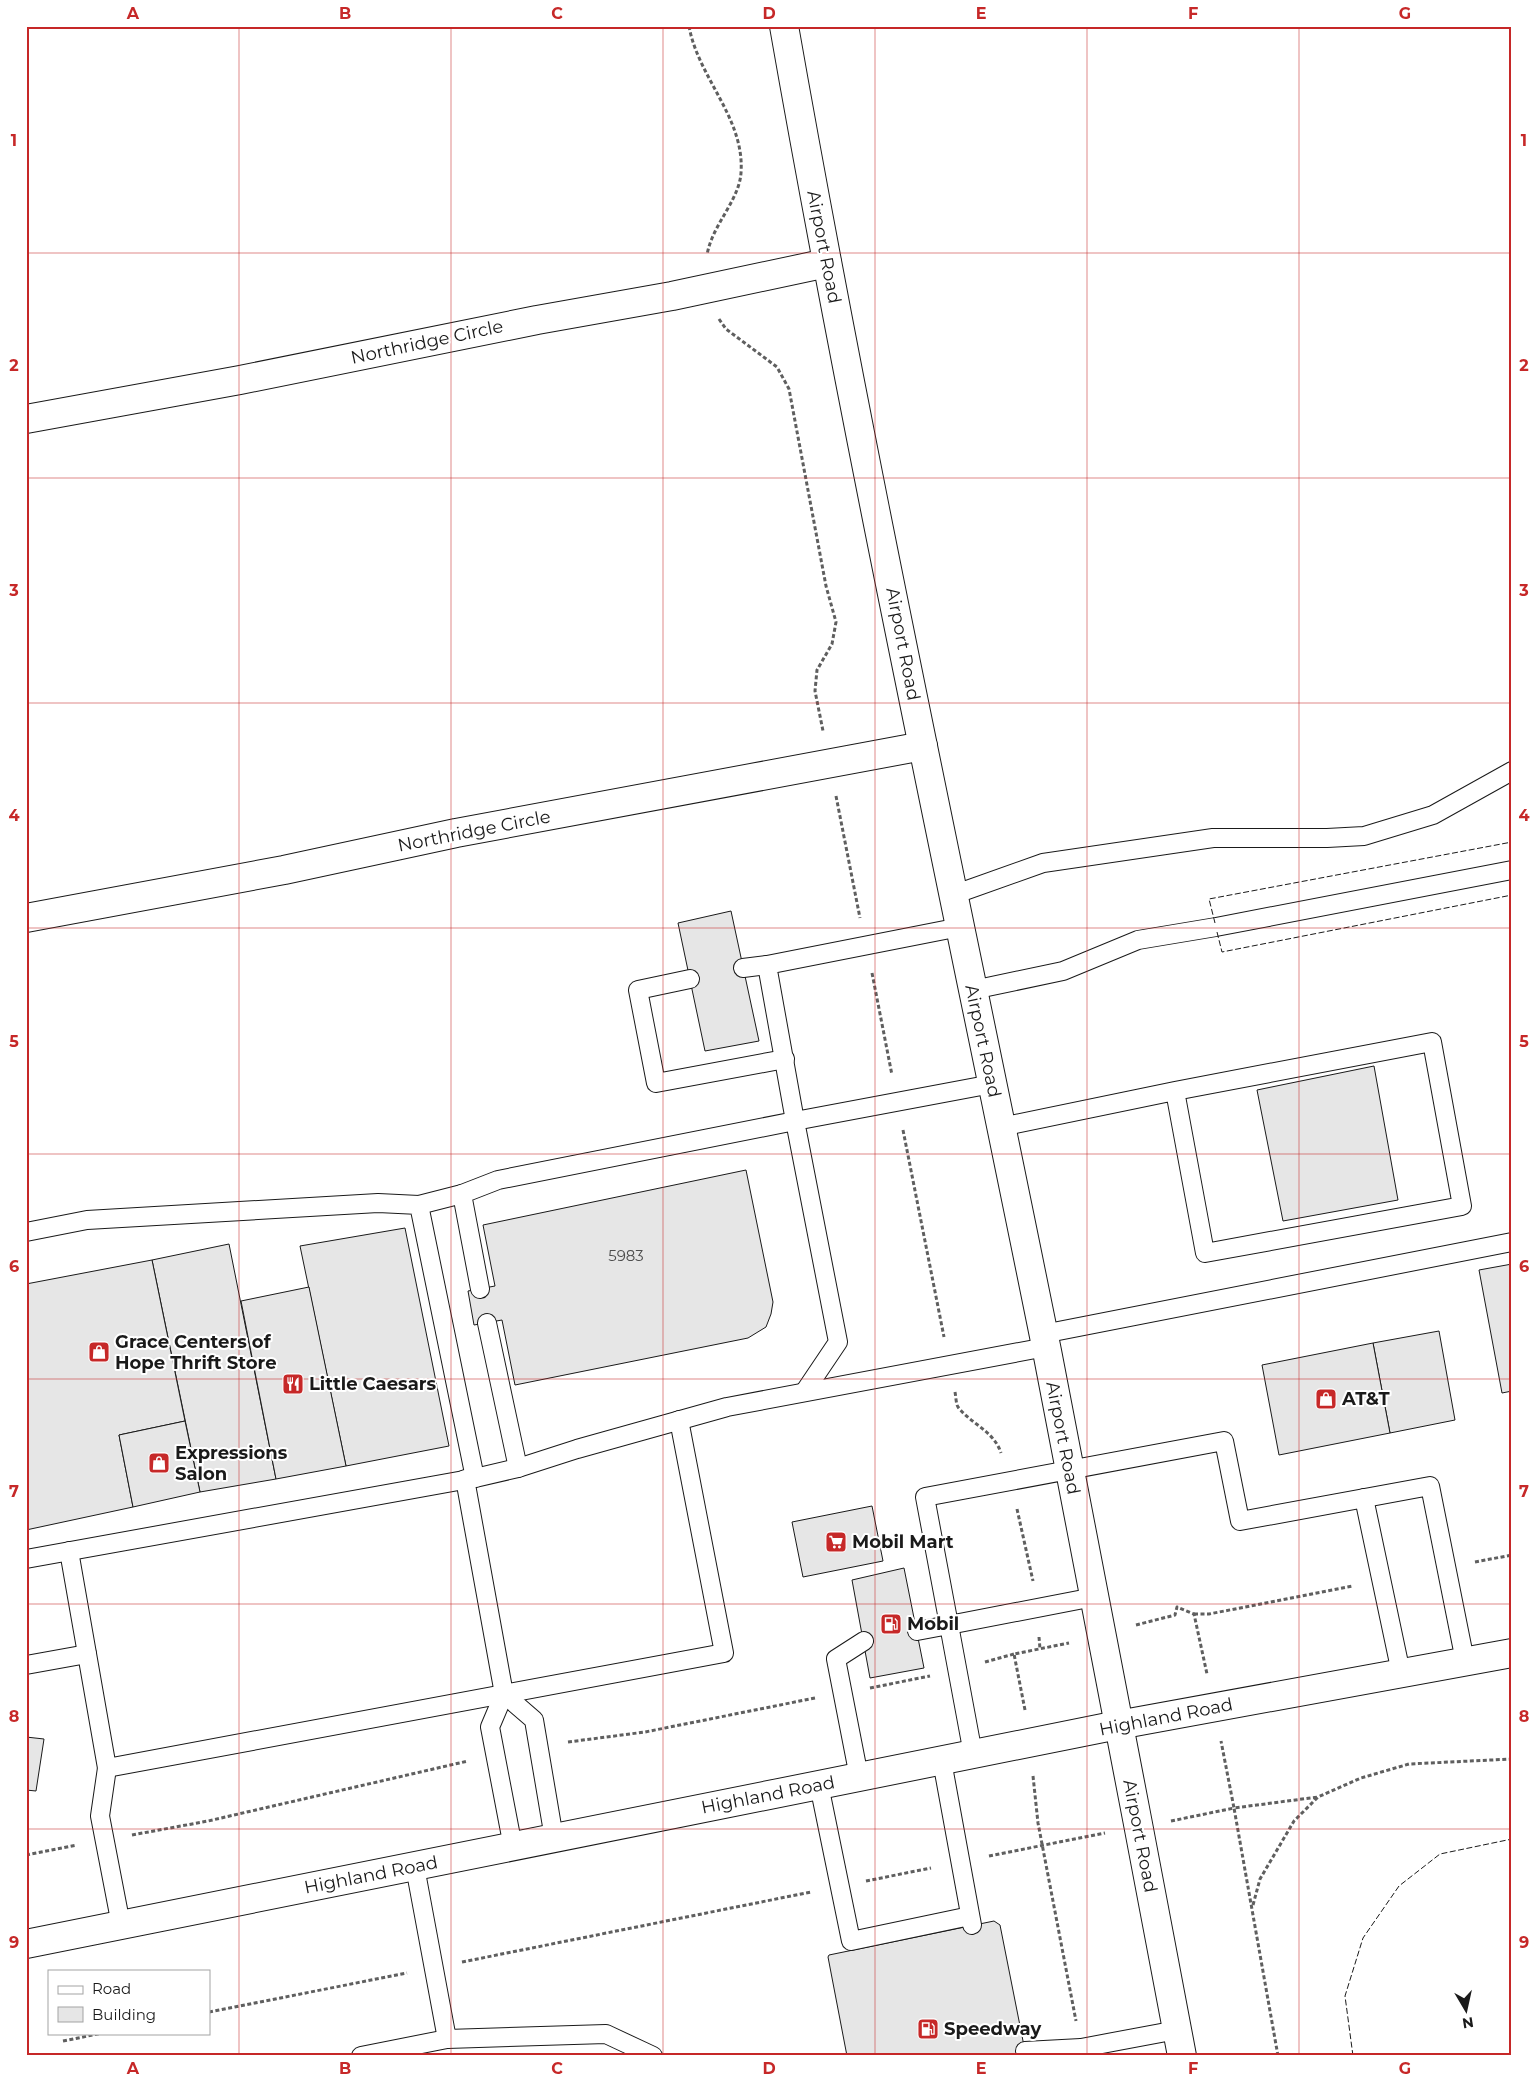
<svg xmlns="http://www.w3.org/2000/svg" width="1538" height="2082" font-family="Montserrat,sans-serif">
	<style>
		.building { fill: #e6e6e6; stroke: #1a1a1a }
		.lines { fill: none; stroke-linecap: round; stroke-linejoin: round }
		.lane-casing { stroke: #1a1a1a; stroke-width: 20 }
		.street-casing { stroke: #1a1a1a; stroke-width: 30 }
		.secondary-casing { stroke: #1a1a1a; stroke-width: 30 }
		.highway-casing { stroke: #1a1a1a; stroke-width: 30 }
		.path { stroke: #5f5f5f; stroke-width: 3; stroke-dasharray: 4 2.5; stroke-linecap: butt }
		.lane { stroke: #fff; stroke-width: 18 }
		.street { stroke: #fff; stroke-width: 28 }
		.secondary { stroke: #fff; stroke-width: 28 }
		.highway { stroke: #fff; stroke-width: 28 }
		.fence { stroke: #1a1a1a; stroke-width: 1; stroke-dasharray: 6 2.5; stroke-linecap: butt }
		.grid { fill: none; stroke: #c62828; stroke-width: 1; stroke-opacity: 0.55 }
		.labels { text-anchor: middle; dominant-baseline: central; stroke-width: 4; stroke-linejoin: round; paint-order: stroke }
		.number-label { font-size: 15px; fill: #4d4d4d }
		.street-label { font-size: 18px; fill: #1a1a1a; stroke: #fff }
		.poi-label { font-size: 18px; font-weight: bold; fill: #1a1a1a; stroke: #fff; text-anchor: start }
		.neatline { fill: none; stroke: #c62828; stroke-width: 2 }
		.grid-label { font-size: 16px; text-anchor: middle; font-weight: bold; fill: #c62828 }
	</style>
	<rect width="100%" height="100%" fill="#fff"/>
	<g class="building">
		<polygon points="731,911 759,1041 705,1051 678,923"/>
		<polygon points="1374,1066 1398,1200 1283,1221 1257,1090"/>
		<polygon points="746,1170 773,1302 771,1314 766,1327 748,1338 515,1385 502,1320 474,1325 468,1291 495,1286 483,1225"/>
		<polygon points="405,1228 449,1446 346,1466 300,1246"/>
		<polygon points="229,1244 276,1479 200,1492 152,1260"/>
		<polygon points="152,1260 185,1421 119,1435 133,1507 26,1530 26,1284"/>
		<polygon points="1512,1264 1512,1391 1502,1393 1479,1270"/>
		<polygon points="309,1287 346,1466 276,1479 241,1301"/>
		<polygon points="1439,1331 1455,1420 1390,1433 1373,1343"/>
		<polygon points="1373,1343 1390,1433 1279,1455 1262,1365"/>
		<polygon points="185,1421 200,1492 133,1507 119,1435"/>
		<polygon points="872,1506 883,1561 803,1577 792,1522"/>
		<polygon points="904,1568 924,1668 870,1678 852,1580"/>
		<polygon points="26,1737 44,1739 36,1791 26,1790"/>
		<polygon points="994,1921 1000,1925 1026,2056 847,2056 828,1957 829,1955"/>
	</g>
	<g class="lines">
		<g class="lane-casing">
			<g id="lane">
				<polyline points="953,895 1043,863 1213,838 1327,838 1364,836 1433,815 1512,771"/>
				<polyline points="743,968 767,965"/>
				<polyline points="690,979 638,990 656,1083 785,1059"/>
				<polyline points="973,990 1063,971 1138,940 1216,927 1512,870"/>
				<polyline points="1001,1127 1175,1091 1432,1042 1462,1206 1205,1253 1175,1091"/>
				<polyline points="419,1205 462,1194"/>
				<polyline points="26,1232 87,1220 378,1203 419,1205 475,1478"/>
				<polyline points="480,1289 462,1194 498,1180 795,1121 767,965 960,927"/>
				<polyline points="487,1323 518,1468"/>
				<polyline points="1043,1334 1512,1242"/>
				<polyline points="805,1391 838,1342 795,1121 992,1084"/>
				<polyline points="465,1479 504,1694 490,1727 513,1847"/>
				<polyline points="1364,1498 1401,1673"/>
				<polyline points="69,1551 107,1768 724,1653 679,1420"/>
				<polyline points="26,1559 475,1478 518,1468 577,1449 727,1407 1046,1347"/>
				<polyline points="1094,1597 949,1625 925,1497 1224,1441 1240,1521 1430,1486 1465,1661"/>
				<polyline points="917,1631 949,1625 973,1754"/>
				<polyline points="26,1665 87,1654"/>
				<polyline points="504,1694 534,1720 554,1838"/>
				<polyline points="942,1761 972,1925"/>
				<polyline points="107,1768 100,1816 121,1925"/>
				<polyline points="859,1777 836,1659 864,1641"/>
				<polyline points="819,1785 851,1941 970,1916"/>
				<polyline points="415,1867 447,2039 606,2034 653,2056"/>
				<polyline points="1025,2051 1081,2048 1177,2030"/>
				<polyline points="361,2056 447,2039"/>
			</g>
		</g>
		<g class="street-casing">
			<g id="street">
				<polyline points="26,419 240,380 537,320 672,296 827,263"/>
				<polyline points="26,918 284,870 456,833 923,746"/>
			</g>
		</g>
		<g class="secondary-casing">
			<path id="secondary" d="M 784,26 C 862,470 958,910 1047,1351 C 1094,1586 1137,1821 1182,2056"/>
		</g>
		<g class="highway-casing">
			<polyline id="highway" points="26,1944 1118,1725 1512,1653"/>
		</g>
		<g class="path">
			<path d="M 689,26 C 698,78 745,118 741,173 C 739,201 712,225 707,255"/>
			<polyline points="719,319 726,329 777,367 789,389 826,586 836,622 832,644 817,670 815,691 823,731"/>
			<polyline points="836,796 860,918"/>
			<polyline points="872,973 892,1075"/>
			<polyline points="903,1130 944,1337"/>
			<path d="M 955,1392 C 956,1397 956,1404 958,1407 C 971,1424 994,1431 1001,1453"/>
			<polyline points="1017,1509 1033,1581"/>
			<polyline points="1475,1562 1512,1555"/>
			<polyline points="1194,1614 1209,1614 1353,1586"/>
			<polyline points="1136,1625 1175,1615 1177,1607 1194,1614 1207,1674"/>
			<polyline points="1039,1637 1040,1649"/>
			<polyline points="985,1662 1014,1654"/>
			<polyline points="870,1688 930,1676"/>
			<polyline points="1025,1710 1014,1654 1069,1643"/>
			<polyline points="568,1742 645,1732 815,1698"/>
			<polyline points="1033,1776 1038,1823 1076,2021"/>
			<polyline points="1171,1821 1234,1808 1221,1741"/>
			<polyline points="132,1835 208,1821 468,1761"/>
			<polyline points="26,1855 77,1845"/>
			<polyline points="989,1856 1105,1833"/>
			<polyline points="866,1881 931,1868"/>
			<polyline points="1253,1905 1260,1879 1294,1821 1318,1797 1361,1778 1409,1764 1512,1759"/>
			<polyline points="462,1962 811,1892"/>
			<polyline points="209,2012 407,1973"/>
			<polyline points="63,2041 103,2033"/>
			<polyline points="1278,2056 1234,1808 1318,1797"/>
		</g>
		<use href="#lane" class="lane"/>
		<use href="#street" class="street"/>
		<use href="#secondary" class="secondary"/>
		<use href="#highway" class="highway"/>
		<g class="fence">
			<polyline points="1215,923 1209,899 1512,842"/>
			<polyline points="1217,932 1222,952 1512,895"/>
			<polyline points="1353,2056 1345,1996 1363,1938 1399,1886 1440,1854 1512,1839"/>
		</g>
	</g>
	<path class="grid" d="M 239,26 L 239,2056M 451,26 L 451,2056M 663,26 L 663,2056M 875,26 L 875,2056M 1087,26 L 1087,2056M 1299,26 L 1299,2056M 26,253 L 1512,253M 26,478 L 1512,478M 26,703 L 1512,703M 26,928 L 1512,928M 26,1154 L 1512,1154M 26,1379 L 1512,1379M 26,1604 L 1512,1604M 26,1829 L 1512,1829"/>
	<defs>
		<g id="shop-square" transform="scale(1.125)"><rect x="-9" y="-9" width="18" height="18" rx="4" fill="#c62828" stroke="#fff"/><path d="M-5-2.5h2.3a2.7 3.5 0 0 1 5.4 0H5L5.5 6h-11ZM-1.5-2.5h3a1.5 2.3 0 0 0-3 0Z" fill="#fff"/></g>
		<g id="restaurant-square" transform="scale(1.125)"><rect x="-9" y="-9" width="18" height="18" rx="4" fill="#c62828" stroke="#fff"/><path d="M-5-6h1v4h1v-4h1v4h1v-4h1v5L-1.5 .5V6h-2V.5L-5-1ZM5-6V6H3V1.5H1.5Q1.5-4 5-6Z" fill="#fff"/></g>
		<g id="supermarket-square" transform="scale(1.125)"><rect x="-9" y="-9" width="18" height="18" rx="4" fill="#c62828" stroke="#fff"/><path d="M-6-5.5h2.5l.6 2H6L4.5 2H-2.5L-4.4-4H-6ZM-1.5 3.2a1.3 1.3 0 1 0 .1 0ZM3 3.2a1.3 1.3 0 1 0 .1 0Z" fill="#fff"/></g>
		<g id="fuel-square" transform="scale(1.125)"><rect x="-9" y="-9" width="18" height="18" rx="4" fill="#c62828" stroke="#fff"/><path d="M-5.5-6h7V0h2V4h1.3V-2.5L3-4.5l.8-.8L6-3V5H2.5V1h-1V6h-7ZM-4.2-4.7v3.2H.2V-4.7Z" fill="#fff"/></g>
	</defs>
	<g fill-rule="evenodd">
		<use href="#shop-square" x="99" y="1352"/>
		<use href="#restaurant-square" x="293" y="1384"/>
		<use href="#shop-square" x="1326" y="1399"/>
		<use href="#shop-square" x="159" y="1463"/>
		<use href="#supermarket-square" x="836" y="1542"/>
		<use href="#fuel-square" x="891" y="1624"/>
		<use href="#fuel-square" x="928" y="2029"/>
	</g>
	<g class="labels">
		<g class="number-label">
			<text x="626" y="1255">5983</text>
		</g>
		<g class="street-label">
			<text transform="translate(824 247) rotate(79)">Airport Road</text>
			<text transform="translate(427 342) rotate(-12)">Northridge Circle</text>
			<text transform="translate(903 644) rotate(79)">Airport Road</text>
			<text transform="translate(474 831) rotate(-11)">Northridge Circle</text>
			<text transform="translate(983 1041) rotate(78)">Airport Road</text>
			<text transform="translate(1063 1438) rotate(79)">Airport Road</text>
			<text transform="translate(1166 1717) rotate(-11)">Highland Road</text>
			<text transform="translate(768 1795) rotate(-11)">Highland Road</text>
			<text transform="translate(1140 1836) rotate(79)">Airport Road</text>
			<text transform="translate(371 1875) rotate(-11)">Highland Road</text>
		</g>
		<g class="poi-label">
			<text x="115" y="1342">Grace Centers of<tspan x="115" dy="21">Hope Thrift Store</tspan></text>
			<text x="309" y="1384">Little Caesars</text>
			<text x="1342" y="1399">AT&amp;T</text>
			<text x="175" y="1453">Expressions<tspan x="175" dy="21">Salon</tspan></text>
			<text x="852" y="1542">Mobil Mart</text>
			<text x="907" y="1624">Mobil</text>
			<text x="944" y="2029">Speedway</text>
		</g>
	</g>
	<rect width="1538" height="2082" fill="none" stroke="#ffffff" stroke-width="55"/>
	<rect x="48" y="1970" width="162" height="65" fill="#ffffff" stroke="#a3a3a3"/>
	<rect x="58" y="1986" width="25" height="8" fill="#ffffff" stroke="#a3a3a3"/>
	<text x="92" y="1994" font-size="15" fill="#1a1a1a">Road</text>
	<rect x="58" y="2007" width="25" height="15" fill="#e6e6e6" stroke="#a3a3a3"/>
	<text x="92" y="2020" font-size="15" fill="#1a1a1a">Building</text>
	<g transform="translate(1466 2010) rotate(171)" stroke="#ffffff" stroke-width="4" paint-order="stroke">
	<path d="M0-4L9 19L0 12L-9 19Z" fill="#1a1a1a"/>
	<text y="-8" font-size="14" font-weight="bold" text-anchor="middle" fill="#1a1a1a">N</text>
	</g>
	<rect x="28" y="28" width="1482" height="2026" class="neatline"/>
	<g class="grid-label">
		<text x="133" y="19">A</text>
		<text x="345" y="19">B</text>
		<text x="557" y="19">C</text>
		<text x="769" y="19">D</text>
		<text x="981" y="19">E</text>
		<text x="1193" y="19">F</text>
		<text x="1405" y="19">G</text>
		<text x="14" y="146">1</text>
		<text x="1524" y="146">1</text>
		<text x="14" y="371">2</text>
		<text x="1524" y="371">2</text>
		<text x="14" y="596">3</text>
		<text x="1524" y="596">3</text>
		<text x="14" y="821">4</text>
		<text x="1524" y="821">4</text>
		<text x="14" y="1047">5</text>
		<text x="1524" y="1047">5</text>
		<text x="14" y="1272">6</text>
		<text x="1524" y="1272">6</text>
		<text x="14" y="1497">7</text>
		<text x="1524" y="1497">7</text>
		<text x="14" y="1722">8</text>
		<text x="1524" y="1722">8</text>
		<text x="14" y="1948">9</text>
		<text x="1524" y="1948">9</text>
		<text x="133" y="2074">A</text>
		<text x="345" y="2074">B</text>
		<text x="557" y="2074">C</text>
		<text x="769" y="2074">D</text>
		<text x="981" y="2074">E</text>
		<text x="1193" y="2074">F</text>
		<text x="1405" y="2074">G</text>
	</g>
</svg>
